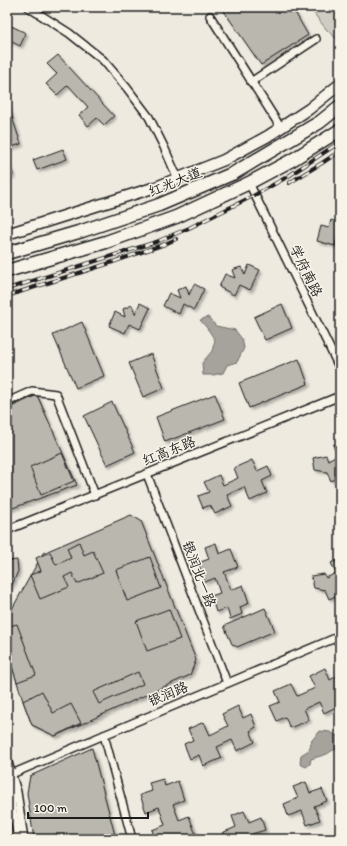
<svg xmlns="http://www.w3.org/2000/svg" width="347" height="846" font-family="Itim,'LXGW WenKai TC',sans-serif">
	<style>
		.green { fill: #cfccc3; stroke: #767470 }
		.water { fill: #a6a39d; stroke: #6f6d69 }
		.building { fill: #bab7af; stroke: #1c1c1c; filter: url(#shadow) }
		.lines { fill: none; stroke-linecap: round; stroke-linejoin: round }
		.minor-casing { stroke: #1c1c1c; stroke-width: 10 }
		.secondary-casing { stroke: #1c1c1c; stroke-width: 13 }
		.trunk-casing { stroke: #1c1c1c; stroke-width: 15 }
		.minor { stroke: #f7f3e8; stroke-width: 7 }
		.secondary { stroke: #f7f3e8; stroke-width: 10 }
		.trunk { stroke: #f7f3e8; stroke-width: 12 }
		.rail-casing { stroke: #1c1c1c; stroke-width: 4 }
		.rail { stroke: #f7f3e8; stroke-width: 2.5; stroke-dasharray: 8; stroke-linecap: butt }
		.labels { text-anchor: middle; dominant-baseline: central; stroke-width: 3; stroke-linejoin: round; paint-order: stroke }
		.street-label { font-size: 14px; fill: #1c1c1c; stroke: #f7f3e8 }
	</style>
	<defs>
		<filter id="shadow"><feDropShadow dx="2.5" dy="2.5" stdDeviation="1" flood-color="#0004"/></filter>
	</defs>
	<rect width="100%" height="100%" fill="#eeeae0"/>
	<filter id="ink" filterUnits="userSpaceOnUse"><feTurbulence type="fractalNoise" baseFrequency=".025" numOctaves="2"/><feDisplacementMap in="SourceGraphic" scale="8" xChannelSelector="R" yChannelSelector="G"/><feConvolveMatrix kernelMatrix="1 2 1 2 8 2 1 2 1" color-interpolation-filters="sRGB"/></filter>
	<g filter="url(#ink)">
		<polygon class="green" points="309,7 340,7 340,42 326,29"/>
		<g class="water">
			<polygon points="208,317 216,326 235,330 242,339 244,348 237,362 227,365 223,373 213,375 203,375 202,363 212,351 215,340 207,328 200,320"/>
			<polygon points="320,731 330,732 337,736 340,734 340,749 333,750 327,754 311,759 310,764 306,767 300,764 301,755 309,750 312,740"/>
		</g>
		<g class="building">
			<polygon points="221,7 292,7 308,35 261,65"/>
			<polygon points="7,24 26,33 20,46 10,41 7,48"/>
			<polygon points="58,55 114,116 104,125 97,118 88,126 79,115 88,107 68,85 57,95 46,84 57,74 47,64"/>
			<polygon points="7,102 21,144 8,148 7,146"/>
			<polygon points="63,149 67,159 37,170 33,160"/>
			<polygon points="9,165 13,175 7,177 7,166"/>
			<polygon points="331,220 340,223 340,235 338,234 335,246 317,241 321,226 329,228"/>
			<polygon points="249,265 260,270 250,290 239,285 234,295 219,287 225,274 235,278 232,270 241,267 245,275"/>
			<polygon points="194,284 204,289 194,310 183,304 179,314 163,306 169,293 180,298 177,290 186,286 189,295"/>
			<polygon points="140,303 150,308 140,329 129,324 125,333 109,326 115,312 125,317 123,309 132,305 135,314"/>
			<polygon points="282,304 292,328 265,340 254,317"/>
			<polygon points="82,322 104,376 76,388 53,335"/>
			<polygon points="151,354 164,388 143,397 129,363"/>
			<polygon points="299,359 308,384 249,408 239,383"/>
			<polygon points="215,394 225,419 165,442 156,417"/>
			<polygon points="37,395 49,423 17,437 7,413 7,407"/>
			<polygon points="37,395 77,485 7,510 7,409"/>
			<polygon points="112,402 135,452 107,465 84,416"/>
			<polygon points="340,442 340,476 331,481 327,472 315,470 313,458 326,455 328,460 337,455 333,445"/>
			<polygon points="62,453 74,481 41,495 30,467"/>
			<polygon points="252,460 257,471 268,466 272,476 262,481 267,493 250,501 244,487 227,495 232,506 215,514 210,505 203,508 198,496 209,492 204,482 219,475 223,485 238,478 234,468"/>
			<polygon points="340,511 340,524 337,512"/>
			<polygon points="131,515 141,521 196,660 190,675 55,736 32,725 23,701 7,651 7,618 43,553"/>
			<polygon points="79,542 84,555 93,551 103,573 77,584 72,573 64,577 69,587 40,599 30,575 41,571 36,558 50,552 56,565 71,558 67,548"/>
			<polygon points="216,543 219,554 231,549 238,567 224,572 231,590 243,585 249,603 240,607 242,614 230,619 227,608 216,612 211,596 220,593 215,578 205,582 198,563 209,559 205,547"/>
			<polygon points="150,557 161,588 127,601 116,570"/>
			<polygon points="340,559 340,594 329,599 325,590 314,588 311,576 324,574 326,578 336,573 331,563"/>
			<polygon points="17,560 18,571 13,583 7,591 7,561"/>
			<polygon points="265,608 275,631 237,647 232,644 224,626"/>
			<polygon points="169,609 180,639 147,651 136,621"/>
			<polygon points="17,624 36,675 17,682 7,651 7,627"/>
			<polygon points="325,668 330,680 337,676 340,682 340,691 337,693 340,700 340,705 324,713 319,702 304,709 309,720 290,728 285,717 277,721 270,706 280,702 275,691 291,684 297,696 315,688 309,676"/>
			<polygon points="138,672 143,684 99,704 93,692"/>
			<polygon points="42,691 53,713 71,704 81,723 55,736 32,725 23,701"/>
			<polygon points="238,706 243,718 251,714 256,727 250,731 255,742 237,751 232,740 217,747 222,758 203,766 199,755 190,759 184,744 193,740 188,729 204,722 210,735 228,726 222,714"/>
			<polygon points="92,748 116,839 34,839 27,793 30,776"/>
			<polygon points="163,779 165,786 178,781 184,800 173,804 179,820 189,816 196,835 184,839 155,839 152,830 165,825 159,807 146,812 140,795 152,791 149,783"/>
			<polygon points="306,782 310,793 322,789 327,801 314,806 320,820 307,825 302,811 288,816 284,804 298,798 293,787"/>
			<polygon points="244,811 249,822 261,817 265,830 252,834 254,839 224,839 222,833 236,827 232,816"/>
		</g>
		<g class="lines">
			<g class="minor-casing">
				<g id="minor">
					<polyline points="28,7 69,33 103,60 127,88 149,117 164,147 178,179"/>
					<polyline points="210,16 281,128"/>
					<polyline points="251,82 316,39"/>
					<polyline points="249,183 340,369"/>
					<polyline points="7,402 32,391 56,394 95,495"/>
					<polyline points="147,474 227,683"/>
					<polyline points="7,530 340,396"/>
					<polyline points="104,735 132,839"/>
					<polyline points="7,759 17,792 24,839"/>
					<polyline points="7,776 104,735 340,636"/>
					<polyline points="12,783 12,806 18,839"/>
				</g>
			</g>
			<g class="secondary-casing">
				<polyline id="secondary" points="7,234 156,187 224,160 268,136 309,109 340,84"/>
			</g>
			<g class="trunk-casing">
				<g id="trunk">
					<polyline points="7,253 82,231 159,205 234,173 320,122 340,106"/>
					<polyline points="7,271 106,242 176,217 249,183 292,160 340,130"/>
				</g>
			</g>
			<use href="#minor" class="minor"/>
			<use href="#secondary" class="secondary"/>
			<use href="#trunk" class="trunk"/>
			<g class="rail-casing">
				<g id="rail">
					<polyline points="289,183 322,163 340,151"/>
					<polyline points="7,289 156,242 189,228 253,196 287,177 340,142"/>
					<polyline points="7,296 107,264 165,244 176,239"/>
				</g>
			</g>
			<use href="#rail" class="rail"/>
		</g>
	</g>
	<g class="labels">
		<g class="street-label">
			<text transform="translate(175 182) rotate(-22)">红光大道</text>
			<text transform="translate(306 271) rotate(64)">学府南路</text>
			<text transform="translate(169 451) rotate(-22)">红高东路</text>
			<text transform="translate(199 574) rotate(69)">银润北一路</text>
			<text transform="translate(168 694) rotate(-23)">银润路</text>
		</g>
	</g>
	<rect width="347" height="846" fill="none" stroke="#f7f3e8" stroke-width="24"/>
	<rect x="12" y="12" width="323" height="822" fill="none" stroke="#1c1c1c" stroke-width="1.5" filter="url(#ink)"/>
	<path d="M28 812v6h120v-6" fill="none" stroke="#1c1c1c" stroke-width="2"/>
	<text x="34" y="812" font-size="12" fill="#1c1c1c" stroke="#f7f3e8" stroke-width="3" paint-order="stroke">100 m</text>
</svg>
